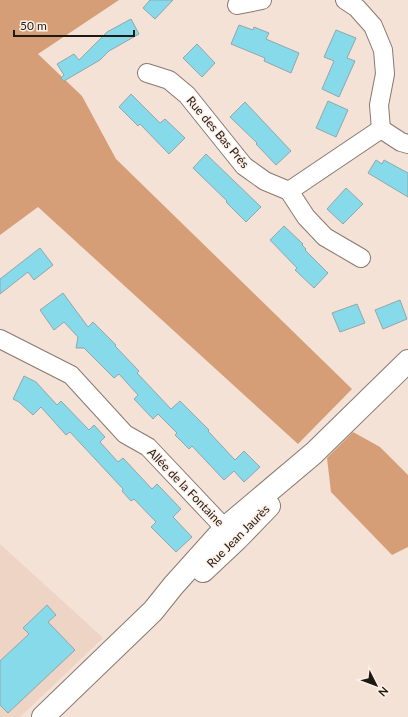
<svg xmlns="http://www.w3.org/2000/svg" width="408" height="717" font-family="Lato,sans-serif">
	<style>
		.built { fill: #edd4c4 }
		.forest { fill: #d59e77 }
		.building { fill: #86daea; stroke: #91a7ac }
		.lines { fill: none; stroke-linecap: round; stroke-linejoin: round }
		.minor-casing { stroke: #89796e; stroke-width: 20 }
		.tertiary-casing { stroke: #89796e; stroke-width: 24 }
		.minor { stroke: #fff; stroke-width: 18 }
		.tertiary { stroke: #fff; stroke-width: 22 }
		.labels { text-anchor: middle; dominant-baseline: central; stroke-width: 3; stroke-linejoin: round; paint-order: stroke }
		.street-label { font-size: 12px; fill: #1f1914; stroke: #fef0e6 }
	</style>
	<rect width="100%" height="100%" fill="#f4e2d6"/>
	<polygon class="built" points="0,544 103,638 20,717 0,717"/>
	<g class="forest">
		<polygon points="0,0 119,0 38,54 82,96 116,159 352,389 298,444 38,207 0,235"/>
		<polygon points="353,432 380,447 408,475 408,547 392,555 331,492 327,458"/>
	</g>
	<g class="building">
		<polygon points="150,0 173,0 155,19 143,8"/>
		<polygon points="131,19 139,34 109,51 100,60 64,81 61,78 64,75 57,64 74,54 79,60 107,32"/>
		<polygon points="239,25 253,30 254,27 269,33 266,39 299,53 291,73 264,61 265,58 231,44"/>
		<polygon points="336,30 356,38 347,58 355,61 339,97 322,89 334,61 324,57"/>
		<polygon points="197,44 215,63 202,77 183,58"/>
		<polygon points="131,94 160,123 165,119 185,138 169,154 140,124 138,126 119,107"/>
		<polygon points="328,101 348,110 336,137 316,128"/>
		<polygon points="245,102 291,151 276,165 256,144 257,143 230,117"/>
		<polygon points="206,154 261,207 246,222 226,202 227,201 193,168"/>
		<polygon points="376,160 382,164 384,160 408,173 408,197 368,173"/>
		<polygon points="346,188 363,204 343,224 327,209"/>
		<polygon points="284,226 303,244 302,245 306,249 305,250 328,273 314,288 295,270 297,268 270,240"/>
		<polygon points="40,248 53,265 34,280 28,272 0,294 0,279"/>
		<polygon points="63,293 88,327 93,322 116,345 115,346 139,371 137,373 171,409 180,401 209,430 208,431 235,460 244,451 260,467 244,482 234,471 224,480 192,446 189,449 175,435 177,433 158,414 153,419 134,399 138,395 119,374 114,378 84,348 76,348 78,337 64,322 54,330 40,310"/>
		<polygon points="400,300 407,319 383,329 375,310"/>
		<polygon points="357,304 365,323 340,332 332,313"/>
		<polygon points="24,376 36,382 57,405 61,401 89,430 94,425 105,437 100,442 118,462 123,458 152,489 157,484 181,509 173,517 192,537 176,552 151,527 156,522 134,499 131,501 122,491 123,489 70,432 66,435 41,407 33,415 19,402 13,399"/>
		<polygon points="47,605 56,615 48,622 75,650 8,713 0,705 0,661 29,634 23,628"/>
	</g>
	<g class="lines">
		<g class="minor-casing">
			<g id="minor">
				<polyline points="345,0 357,8 373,26 383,50 385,74 379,105 381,129"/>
				<polyline points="237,5 262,0"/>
				<polyline points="147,73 169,80 187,95 244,166 265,181 289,191 306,217 325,237 361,258"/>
				<polyline points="381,129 401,142 408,144"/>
				<polyline points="289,191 381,129"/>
				<polyline points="0,339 71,375 125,434 148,447 217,520 235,537"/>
			</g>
		</g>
		<g class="tertiary-casing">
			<g id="tertiary">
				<polyline points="203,571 237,539 269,506"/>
				<polyline points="43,717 153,611 173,586 225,528 314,453 408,361"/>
			</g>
		</g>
		<use href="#minor" class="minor"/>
		<use href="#tertiary" class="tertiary"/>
	</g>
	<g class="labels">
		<g class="street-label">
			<text transform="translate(218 132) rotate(50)">Rue des Bas Prés</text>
			<text transform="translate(186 487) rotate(46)">Allée de la Fontaine</text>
			<text transform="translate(238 536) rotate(-45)">Rue Jean Jaurès</text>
		</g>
	</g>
	<g transform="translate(376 685) rotate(132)" stroke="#fef0e6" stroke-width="3" paint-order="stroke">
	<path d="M0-3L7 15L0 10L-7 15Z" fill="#1f1914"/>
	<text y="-6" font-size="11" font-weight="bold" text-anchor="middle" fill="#1f1914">N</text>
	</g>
	<path d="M14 30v6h120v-6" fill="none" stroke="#1f1914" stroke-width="2"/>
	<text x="20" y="30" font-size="12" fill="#1f1914" stroke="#fef0e6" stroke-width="3" paint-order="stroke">50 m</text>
</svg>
